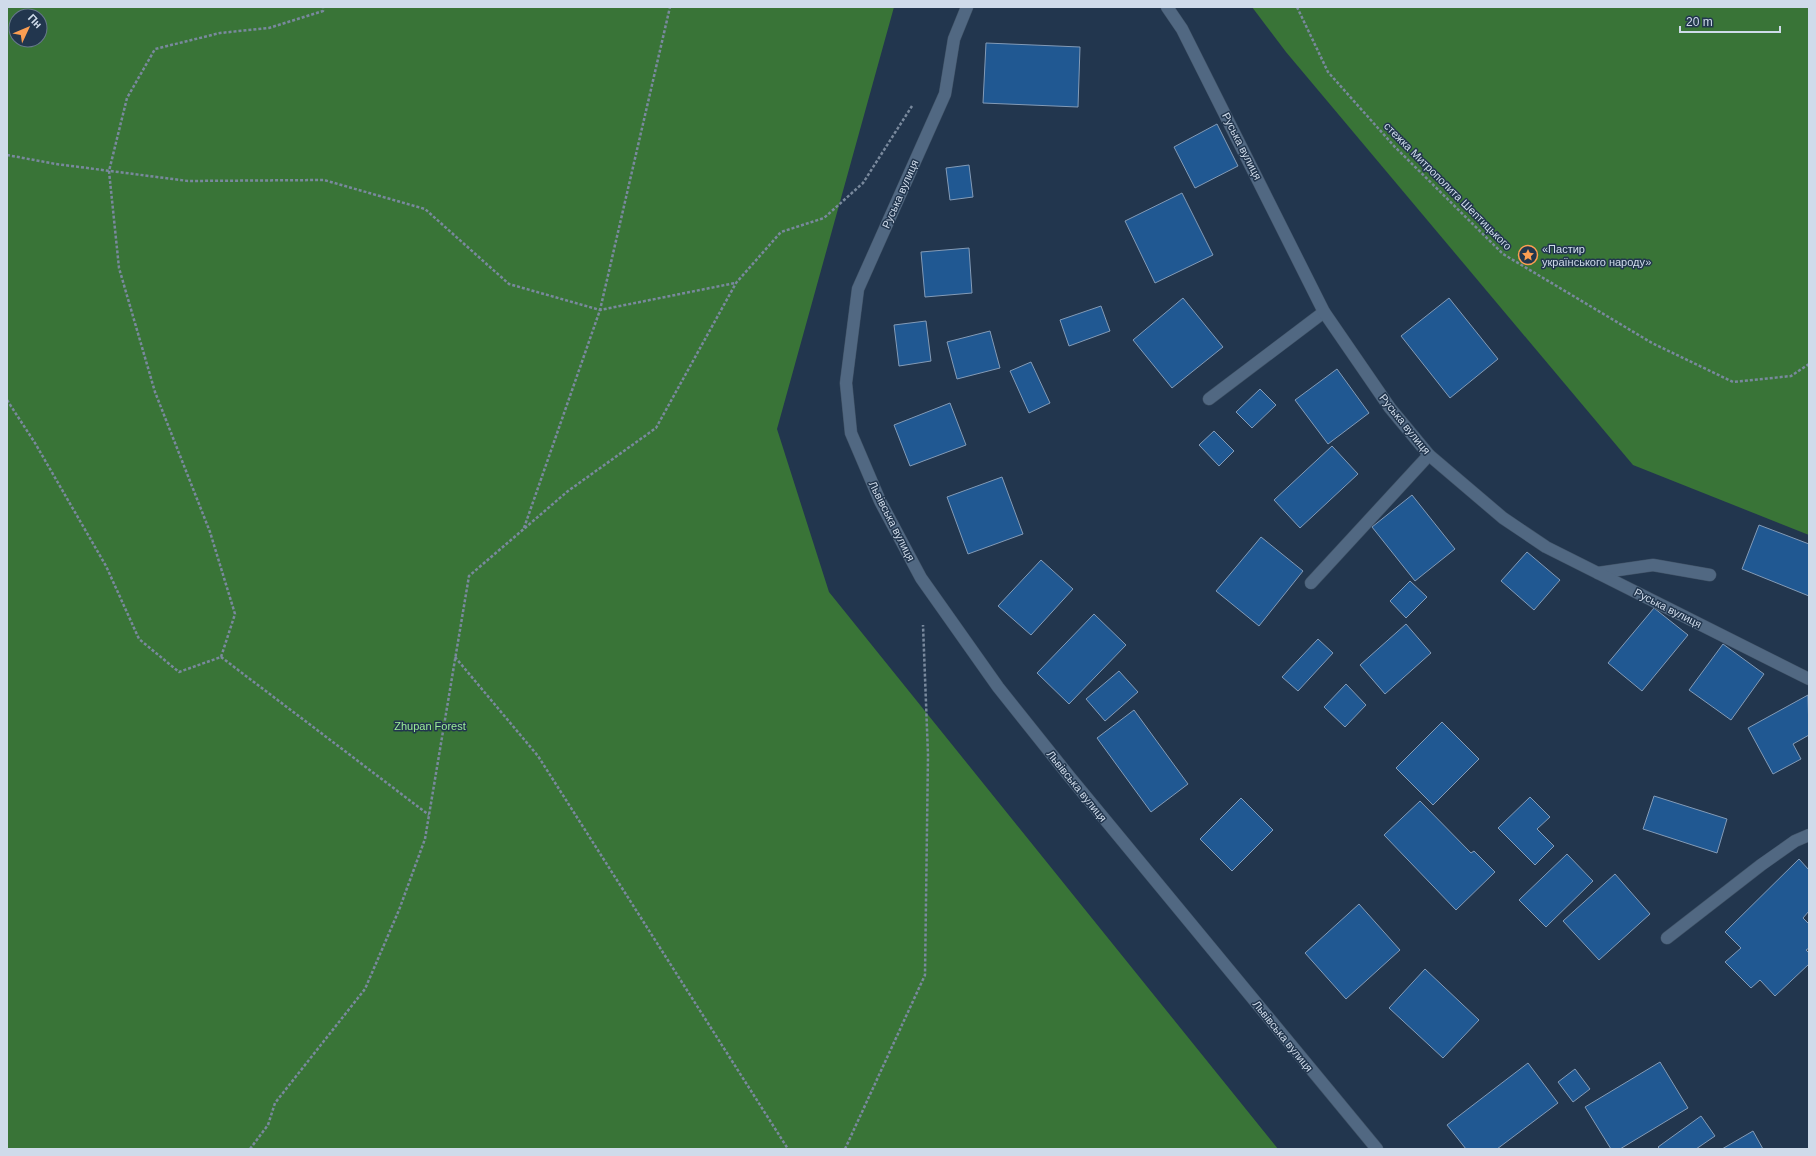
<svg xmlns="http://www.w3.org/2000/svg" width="1816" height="1156" font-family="Helvetica,sans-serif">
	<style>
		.forest { fill: #397437; fill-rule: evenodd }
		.building { fill: #205892; stroke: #839bb7 }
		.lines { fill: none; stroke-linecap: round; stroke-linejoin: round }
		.lane-casing { stroke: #405266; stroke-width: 13 }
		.street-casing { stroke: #405266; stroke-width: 13 }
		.path { stroke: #79899d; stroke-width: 2.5; stroke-dasharray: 3 2; stroke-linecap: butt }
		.lane { stroke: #516882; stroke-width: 12 }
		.street { stroke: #516882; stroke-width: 12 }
		.labels { text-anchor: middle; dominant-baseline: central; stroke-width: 3; stroke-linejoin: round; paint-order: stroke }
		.street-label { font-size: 11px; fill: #cfdbea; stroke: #22364e }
		.poi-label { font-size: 11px; fill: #cfdbea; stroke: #22364e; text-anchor: start }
		.park-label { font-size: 11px; fill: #9dee98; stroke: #22364e }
	</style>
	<rect width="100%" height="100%" fill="#22364e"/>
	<g class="forest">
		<path d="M 7,7 L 894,7 L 777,429 L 829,592 L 1278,1149 L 7,1149 ZM 16,16 L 40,16 L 40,40 L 16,40 Z"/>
		<polygon points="1252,7 1809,7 1809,535 1633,465 1286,52"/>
	</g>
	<g class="building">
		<polygon points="986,43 1080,47 1078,107 983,103"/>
		<polygon points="1217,124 1238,166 1195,188 1174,147"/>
		<polygon points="969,165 973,197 950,200 946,168"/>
		<polygon points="1182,193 1213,255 1155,283 1125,221"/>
		<polygon points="969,248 972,293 925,297 921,252"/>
		<polygon points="1183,298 1223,347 1172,388 1133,340"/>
		<polygon points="1449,298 1498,359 1450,398 1401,336"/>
		<polygon points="1101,306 1110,331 1069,346 1060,320"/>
		<polygon points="926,321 931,361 899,366 894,325"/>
		<polygon points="990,331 1000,368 957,379 947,342"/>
		<polygon points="1031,362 1050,403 1029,413 1010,371"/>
		<polygon points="1337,369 1369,413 1328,444 1295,400"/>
		<polygon points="1260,389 1276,405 1252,428 1236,412"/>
		<polygon points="950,403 966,445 910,466 894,425"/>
		<polygon points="1214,431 1234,451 1219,466 1199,445"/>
		<polygon points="1332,446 1358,474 1300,528 1274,500"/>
		<polygon points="1002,477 1023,534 968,554 947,497"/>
		<polygon points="1412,495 1455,549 1415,581 1372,527"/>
		<polygon points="1759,525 1809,544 1809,596 1742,569"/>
		<polygon points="1261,537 1303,571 1259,626 1216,591"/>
		<polygon points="1527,552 1560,580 1534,610 1501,581"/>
		<polygon points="1041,560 1073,589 1031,635 998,606"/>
		<polygon points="1410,581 1427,597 1406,618 1390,601"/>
		<polygon points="1654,608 1688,635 1642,691 1608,663"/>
		<polygon points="1094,614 1126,645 1069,704 1037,673"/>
		<polygon points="1406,624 1431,653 1385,694 1360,665"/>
		<polygon points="1318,639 1333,653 1298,691 1282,677"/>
		<polygon points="1723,644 1764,674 1731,720 1689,690"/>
		<polygon points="1119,671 1138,692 1105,721 1086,699"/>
		<polygon points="1346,684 1366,705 1345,727 1324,707"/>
		<polygon points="1808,695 1809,735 1793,744 1801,759 1773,774 1748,728"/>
		<polygon points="1134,710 1188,784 1151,812 1097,738"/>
		<polygon points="1442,722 1479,759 1433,805 1396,768"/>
		<polygon points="1654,796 1727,819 1717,853 1643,829"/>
		<polygon points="1530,797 1550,817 1537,829 1554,846 1535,865 1498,828"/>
		<polygon points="1241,798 1273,830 1232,871 1200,839"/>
		<polygon points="1420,801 1471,853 1474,851 1495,872 1456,910 1384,835"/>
		<polygon points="1567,854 1593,881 1546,927 1519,900"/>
		<polygon points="1799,859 1809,870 1809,911 1803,918 1809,924 1809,948 1806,950 1809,953 1809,964 1775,996 1760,980 1751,988 1725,962 1741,948 1725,932"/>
		<polygon points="1615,874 1650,914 1599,960 1563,921"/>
		<polygon points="1359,904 1400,950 1346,999 1305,953"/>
		<polygon points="1425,969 1479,1020 1443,1058 1389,1008"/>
		<polygon points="1660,1062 1688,1108 1620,1149 1611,1149 1585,1107"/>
		<polygon points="1528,1063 1558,1103 1497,1149 1466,1149 1447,1125"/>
		<polygon points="1575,1069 1590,1089 1573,1102 1558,1082"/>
		<polygon points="1701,1116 1715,1136 1696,1149 1660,1149 1658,1147"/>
		<polygon points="1753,1131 1763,1149 1722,1149"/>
	</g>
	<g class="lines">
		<g class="lane-casing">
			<g id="lane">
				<polyline points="1209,399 1324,312"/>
				<polyline points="1598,573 1653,565 1710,575"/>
				<polyline points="1311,583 1429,455"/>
				<polyline points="1667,938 1761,865 1795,841 1809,835"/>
			</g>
		</g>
		<g class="street-casing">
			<g id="street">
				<polyline points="967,7 954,39 945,94 858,289 846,383 851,433 880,501 921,578 998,687 1069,776 1377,1149"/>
				<polyline points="1167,7 1182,29 1324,312 1390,408 1429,455 1503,518 1546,547 1809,679"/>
			</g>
		</g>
		<g class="path">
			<polyline points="1297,7 1328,72 1394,146 1503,254 1652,343 1733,382 1791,376 1809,364"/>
			<polyline points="7,155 56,164 188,181 324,180 425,209 509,284 600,310 735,283"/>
			<polyline points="7,400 35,443 106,566 139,639 179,672 221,657 235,614 210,532 155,392 119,268 109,171 127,98 155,49 220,33 269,28 323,11 323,7"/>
			<polyline points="524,528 600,310 670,7"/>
			<polyline points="221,657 429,815"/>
			<polyline points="455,657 538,756 788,1149"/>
			<polyline points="250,1149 268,1125 275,1103 365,989 399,910 425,839 469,576 568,491 656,428 736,283 781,232 824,218 863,183 912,106"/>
			<polyline points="845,1149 925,975 928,755 923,625"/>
		</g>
		<use href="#lane" class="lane"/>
		<use href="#street" class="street"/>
	</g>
	<defs>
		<g id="sight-ring" transform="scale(1)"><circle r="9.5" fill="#22364e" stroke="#fc9e52" stroke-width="1.5"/><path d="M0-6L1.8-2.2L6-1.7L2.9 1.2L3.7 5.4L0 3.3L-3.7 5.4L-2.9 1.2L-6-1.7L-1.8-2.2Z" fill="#fc9e52"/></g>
	</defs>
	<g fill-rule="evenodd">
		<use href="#sight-ring" x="1528" y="255"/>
	</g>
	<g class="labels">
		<g class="street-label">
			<text transform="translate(1242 146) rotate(63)">Руська вулиця</text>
			<text transform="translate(1448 186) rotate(45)">стежка Митрополита Шептицького</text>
			<text transform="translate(900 194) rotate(-66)">Руська вулиця</text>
			<text transform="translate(1405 424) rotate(51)">Руська вулиця</text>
			<text transform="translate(892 521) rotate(63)">Львівська вулиця</text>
			<text transform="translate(1668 608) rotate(27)">Руська вулиця</text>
			<text transform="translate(1077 786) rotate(51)">Львівська вулиця</text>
			<text transform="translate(1283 1036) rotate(51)">Львівська вулиця</text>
		</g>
		<g class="poi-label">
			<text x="1542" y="249">«Пастир<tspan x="1542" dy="13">українського народу»</tspan></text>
		</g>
		<g class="park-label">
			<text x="430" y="726">Zhupan Forest</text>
		</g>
	</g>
	<rect width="1816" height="1156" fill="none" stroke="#cfdbea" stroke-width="16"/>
	<g transform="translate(28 28) rotate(46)"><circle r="19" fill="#22364e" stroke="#67788c"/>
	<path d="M0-3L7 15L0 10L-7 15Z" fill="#fc9e52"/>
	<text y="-6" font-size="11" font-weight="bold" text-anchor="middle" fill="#cfdbea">Пн</text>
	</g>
	<path d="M1680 26v6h100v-6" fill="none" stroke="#cfdbea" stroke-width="2"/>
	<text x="1686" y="26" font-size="12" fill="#cfdbea" stroke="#22364e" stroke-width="3" paint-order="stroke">20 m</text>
</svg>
